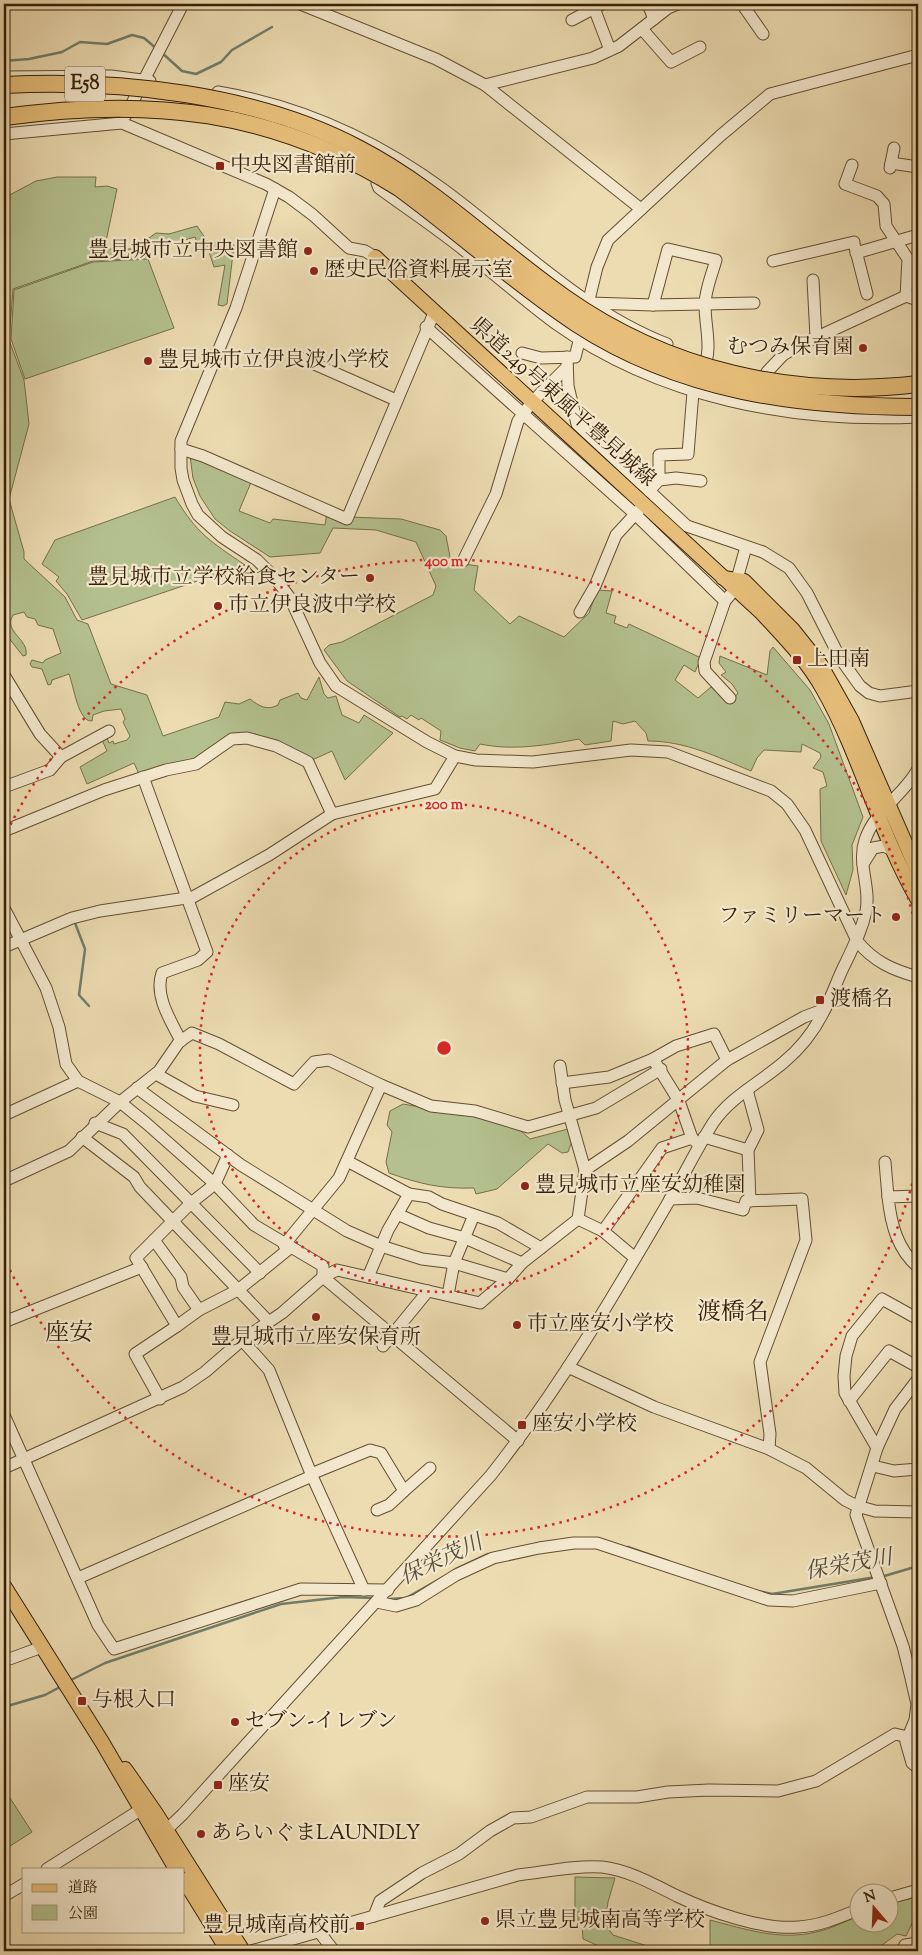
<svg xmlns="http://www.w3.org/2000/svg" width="922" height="1955" font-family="'Sorts Mill Goudy','Noto Serif JP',serif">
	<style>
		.green { fill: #b4c18f; stroke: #75704b }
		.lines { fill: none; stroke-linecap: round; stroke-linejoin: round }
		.stream { stroke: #717d6b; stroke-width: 2.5 }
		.minor-casing { stroke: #644e32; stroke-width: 13 }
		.major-casing { stroke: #361f07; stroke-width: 16 }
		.minor { stroke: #f3e8cd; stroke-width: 11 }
		.major { stroke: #e6be79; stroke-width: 14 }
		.highway-bridge-casing { stroke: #361f07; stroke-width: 18; stroke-linecap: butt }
		.highway-bridge { stroke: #e6be79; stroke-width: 16 }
		.ring { fill: none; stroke: #d62828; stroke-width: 2.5; stroke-dasharray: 2.5 5 }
		.poi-dot { fill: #8f2418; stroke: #f3e8cd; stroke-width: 2 }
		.labels { text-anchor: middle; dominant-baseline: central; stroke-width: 4.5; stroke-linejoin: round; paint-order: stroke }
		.shield { fill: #f3e8cd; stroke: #6f5b42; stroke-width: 1 }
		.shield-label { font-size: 20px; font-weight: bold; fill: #361f07 }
		.poi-label { font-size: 21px; fill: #361f07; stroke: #f3e8cd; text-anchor: start }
		.street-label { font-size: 21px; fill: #361f07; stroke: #f3e8cd }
		.water-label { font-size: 22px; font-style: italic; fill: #544e39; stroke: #f3e8cd }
		.quarter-label { font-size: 24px; fill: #361f07; stroke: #f3e8cd }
		.centre { fill: #d62828; stroke: #f3e8cd; stroke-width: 2.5 }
		.ring-label { font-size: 15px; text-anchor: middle; font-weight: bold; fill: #d62828; stroke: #f3e8cd; stroke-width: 4.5; stroke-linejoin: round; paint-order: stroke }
	</style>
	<rect width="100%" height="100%" fill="#eddcb2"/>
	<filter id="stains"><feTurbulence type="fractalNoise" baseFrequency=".004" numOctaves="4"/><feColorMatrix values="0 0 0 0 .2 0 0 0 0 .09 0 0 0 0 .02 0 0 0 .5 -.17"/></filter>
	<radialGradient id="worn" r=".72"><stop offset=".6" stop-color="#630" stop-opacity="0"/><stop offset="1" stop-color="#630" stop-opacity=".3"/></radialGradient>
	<g class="green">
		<path d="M 57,177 L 96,177 L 95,187 L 107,186 L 117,189 L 105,246 L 108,249 L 133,249 L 156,233 L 169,234 L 197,226 L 208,242 L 234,245 L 227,304 L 223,306 L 218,305 L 225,265 L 214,267 L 207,246 L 199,249 L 195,237 L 164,246 L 160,240 C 149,241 149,249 145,258 L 93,261 L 13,289 L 9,340 L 24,380 L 29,424 L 9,499 L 24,552 L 24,559 L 65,597 L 77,620 L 88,624 L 111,684 L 147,695 L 163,736 L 219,717 L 225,702 L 239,704 L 250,699 C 259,706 267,711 278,705 L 280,700 L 298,693 L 301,698 L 307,700 L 319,677 L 324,694 L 328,698 L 336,696 L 342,715 L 359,723 L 364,715 L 393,733 L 345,780 L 332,751 L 312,760 L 255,734 L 203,756 L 139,774 L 134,763 L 87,784 L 80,767 L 107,751 L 102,740 L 107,738 L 109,743 L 113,741 L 114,744 L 127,740 L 130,736 L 123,722 L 125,719 L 121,709 L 104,711 L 93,715 L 92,721 C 78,722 74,687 69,674 L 52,680 L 51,684 L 48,685 L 42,669 L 32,667 L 30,664 L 32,660 L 43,663 L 45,660 L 61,653 L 53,629 L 38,625 L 35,619 L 27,617 L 24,612 L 13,615 C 3,632 29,639 26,655 L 23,656 L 4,632 L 4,198 L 36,181 Z"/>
		<polygon points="148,259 174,328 25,379 11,339 14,290 93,262"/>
		<path d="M 190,456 L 252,480 L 239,511 L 270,523 L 273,519 L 325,525 L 327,512 L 350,517 L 401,519 L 440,530 L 446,536 L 451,562 L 478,566 L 474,590 L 510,624 L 519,616 L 564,637 L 589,613 L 597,590 L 612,591 L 606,613 L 616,616 L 614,623 L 627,628 L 629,624 L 701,658 L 695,672 L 684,665 L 675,680 L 698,698 L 711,687 L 731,702 L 738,693 L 732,684 L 721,675 L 726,672 L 719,663 L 720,656 L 767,675 L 770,651 L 773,647 L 810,690 L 829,724 L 863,817 L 852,845 L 853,870 L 846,895 L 821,841 L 820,789 L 827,786 L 823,772 L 813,768 L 821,757 L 820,753 L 802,744 L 801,752 L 764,750 L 757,758 L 751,771 C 717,757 686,741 648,741 L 646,733 L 635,721 L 623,724 L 613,721 L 611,741 L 585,745 L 579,739 C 547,745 513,751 480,744 L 475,751 L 460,748 L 440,740 L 441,731 L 421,718 L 419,720 L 411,715 L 407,719 L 402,716 L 400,717 L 347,681 L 324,650 L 329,645 L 342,642 L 433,595 L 436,586 L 416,542 L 376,530 L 333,528 L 320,553 L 270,557 L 230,531 L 215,519 L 200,496 L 193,478 Z"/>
		<path d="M 175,497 C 197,534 210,541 245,565 L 82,620 L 67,594 L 56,581 L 59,577 L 42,564 L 55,540 Z"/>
		<path d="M 403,1104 L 453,1113 L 475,1113 L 521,1131 L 530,1139 L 568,1129 L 572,1141 L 568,1152 L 562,1153 L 548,1144 L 497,1189 L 476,1194 L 474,1188 C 441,1189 420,1184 389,1173 L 386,1162 L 392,1132 L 387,1125 L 390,1111 Z"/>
		<polygon points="8,1795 32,1832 4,1850 4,1798"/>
		<polygon points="575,1877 615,1878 608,1902 605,1924 613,1935 663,1951 610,1951 583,1939 582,1923 578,1922 578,1911 575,1911"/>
		<path d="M 918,1897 L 918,1911 L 906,1936 L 897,1934 L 874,1951 L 708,1951 L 710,1950 L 710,1920 C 745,1929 780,1941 816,1932 C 831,1929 845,1921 859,1916 L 860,1922 L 890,1922 L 890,1903 Z"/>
	</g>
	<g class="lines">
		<g class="stream">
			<polyline points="161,52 182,71 196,74 221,62 232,50 272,27"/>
			<polyline points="4,61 29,59 62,52 80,42 107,44 132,35 144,38 157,49"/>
			<polyline points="75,923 85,949 79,995 89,1006"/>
			<polyline points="628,1547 668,1561"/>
			<polyline points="456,1569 488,1554"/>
			<polyline points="881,1577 918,1566"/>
			<polyline points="758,1591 772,1594 876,1577"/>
			<polyline points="389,1599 406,1598 443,1577"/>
			<polyline points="71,1680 105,1663 281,1604 343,1597 374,1598"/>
			<polyline points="4,1707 45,1695 60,1687"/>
		</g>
		<g class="minor-casing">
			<g id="minor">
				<polyline points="300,4 436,59 485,85 641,209"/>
				<polyline points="648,4 654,19"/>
				<polyline points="742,4 763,34"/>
				<polyline points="594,8 610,50"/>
				<polyline points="572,20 602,4"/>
				<polyline points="642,29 671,62 700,47"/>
				<polyline points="7,77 111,76 150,81"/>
				<polyline points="485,85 593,58 619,46 668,8 678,4"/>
				<path d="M 218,92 C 301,106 376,140 444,190 C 517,244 582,311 667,344"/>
				<polyline points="126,115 183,4"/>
				<polyline points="4,134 122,123 266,184 289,197 313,215 349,248 365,251 375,257"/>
				<polyline points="891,163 918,167"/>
				<polyline points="852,165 845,184 877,196 884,204 886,226 908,259 906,296"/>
				<polyline points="890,168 894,148"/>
				<path d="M 383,172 L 377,183 L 379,188 C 409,210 441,231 470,255 C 499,277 526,302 555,323 C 660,398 792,423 918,417"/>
				<path d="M 275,189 L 236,308 L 181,441 L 181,468 L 183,480 L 192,504 L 198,515 L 222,537 L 257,560 L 275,578 L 290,598 L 320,663 L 336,686 L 427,742 L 455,756 L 476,760 L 533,762 L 631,750 L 668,752 L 771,791 L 787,804 L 805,830 L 857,941 C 874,962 893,970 918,977"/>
				<polyline points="855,247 867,294"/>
				<polyline points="856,253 918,235"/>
				<polyline points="773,261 854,242"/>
				<polyline points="813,280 816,337"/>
				<polyline points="590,303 653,305 754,303"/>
				<path d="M 653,305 L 668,249 L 716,260 C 712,274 705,291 705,305 C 705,328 713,349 703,370"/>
				<polyline points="587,308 597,267 608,240 720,136 770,94 918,55"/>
				<polyline points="426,327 635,514 725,601"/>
				<polyline points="522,353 541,358 575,357 581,334"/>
				<polyline points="294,355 396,400"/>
				<polyline points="567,357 568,386 577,424 687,526 763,552 789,568 807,593 840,658 860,686 869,693 880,696 918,691"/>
				<polyline points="767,372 783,355 800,345 906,296 918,300"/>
				<polyline points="181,449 203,456 347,519 434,313"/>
				<polyline points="659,480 676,478 701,481"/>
				<polyline points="649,491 659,480 659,455 688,454 693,392 696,385"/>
				<polyline points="463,561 496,494 518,421 532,402 567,367"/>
				<polyline points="737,579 746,547"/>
				<polyline points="580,612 595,586 616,535 640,509"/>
				<polyline points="4,675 40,734 61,757 50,770 4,787"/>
				<polyline points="730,698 705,671 704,662 725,601 730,595"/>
				<polyline points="61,757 109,731"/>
				<path d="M 143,777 L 207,952 L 198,960 L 162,973 C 154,996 171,1021 181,1041"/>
				<polyline points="4,831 104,790 166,770 196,764 232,739 247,738 276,746 308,762 332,814"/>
				<polyline points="863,864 873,848 884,846 892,850"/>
				<polyline points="4,908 46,988 59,1027 66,1064 78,1081 120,1102 146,1123 215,1184 254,1225 323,1266 323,1277 518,1441"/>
				<polyline points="4,947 72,918 100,911 193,897 269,855 332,814 435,789 455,756"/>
				<polyline points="156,1074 195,1096 233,1105"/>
				<polyline points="562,1083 609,1077 653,1059"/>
				<polyline points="381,1085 431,1106 475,1111 528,1127 596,1108 661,1069"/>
				<polyline points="137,1088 241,1165 347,1231 381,1246 422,1259 454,1263 508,1279"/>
				<polyline points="747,1090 758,1130 748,1150 750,1201"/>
				<polyline points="4,1115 78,1081"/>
				<polyline points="95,1123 123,1134 260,1273"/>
				<polyline points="82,1137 134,1177 140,1187 269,1322"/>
				<polyline points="704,1137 748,1150"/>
				<polyline points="692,1138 679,1101 653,1059 676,1046 714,1034 727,1060"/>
				<polyline points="347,1161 409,1194 388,1230 368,1277"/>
				<polyline points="885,1162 888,1197"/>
				<polyline points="585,1170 628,1141 727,1060 804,1017 825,1009"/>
				<polyline points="4,1181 69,1151 120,1102 159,1071 179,1042 192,1033 219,1044 294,1084 314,1062 329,1060 381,1085 339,1178 284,1245"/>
				<polyline points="409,1194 429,1197 442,1204 498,1223 541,1248"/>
				<path d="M 918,1196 L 888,1197 C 891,1224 897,1249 918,1267"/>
				<polyline points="670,1199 697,1198 743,1210 746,1201 802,1199 806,1240 760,1362 770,1434 769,1449"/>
				<polyline points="397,1214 429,1228 465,1238 522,1263"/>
				<polyline points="578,1219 603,1231 635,1258"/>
				<polyline points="603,1231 662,1148 692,1138 697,1143"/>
				<polyline points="154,1240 181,1277 183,1287 199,1310"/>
				<polyline points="448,1295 454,1263 474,1215"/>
				<polyline points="4,1322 142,1267"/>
				<polyline points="177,1326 199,1310 238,1290 290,1248"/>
				<polyline points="242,1340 269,1370 312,1476 364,1590"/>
				<polyline points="383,1346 428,1291"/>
				<polyline points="568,1367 654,1407 769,1449 806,1468 845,1500 857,1506 875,1511 918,1512"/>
				<polyline points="918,1379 895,1409 877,1448 856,1515 903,1646 910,1674 917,1704 915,1720 906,1742 912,1763 918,1768"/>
				<polyline points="160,1399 135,1354 177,1326 136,1258 191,1203 215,1184 228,1155"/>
				<polyline points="849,1401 889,1351 918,1367"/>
				<polyline points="4,1415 98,1625 114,1649 301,1589 388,1590"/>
				<polyline points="877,1448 845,1393 844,1376 846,1356 852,1336 882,1299 918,1319"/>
				<polyline points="873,1466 894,1471 918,1469"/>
				<polyline points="4,1468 183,1387 205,1372 242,1340 282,1313 323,1277 337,1270 480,1303 508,1279 522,1263 578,1219 585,1170 565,1100 560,1066"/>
				<polyline points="311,1474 370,1450 381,1453 404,1491 430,1468"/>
				<polyline points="377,1510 389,1505 404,1491"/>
				<polyline points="78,1578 312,1476"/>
				<polyline points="377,1602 396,1606 416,1600 456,1575 493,1558 539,1548 574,1543 597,1543 769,1600 793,1601 881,1583"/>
				<polyline points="4,1661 42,1647"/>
				<path d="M 161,1835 L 183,1814 L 491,1475 C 559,1389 614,1295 669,1201 C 684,1175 697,1148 713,1123 C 730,1097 761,1082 784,1062 C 802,1047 815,1030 825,1009 C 833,994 838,977 846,962 C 854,945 862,930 866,911 C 871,887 857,864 865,840 C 875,810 904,795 918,769"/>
				<polyline points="47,1869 140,1810"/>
				<polyline points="4,1896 24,1884"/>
				<polyline points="890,1898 918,1890"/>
				<polyline points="374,1916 380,1901 422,1873 459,1854 490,1831 513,1818 531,1817 587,1797 637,1797 668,1792 709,1790 778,1791 816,1781 895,1734 908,1737"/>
				<polyline points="320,1933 334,1951"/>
				<path d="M 251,1951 L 518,1875 C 545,1872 575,1865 602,1867 C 628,1870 653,1884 677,1896 C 709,1911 761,1930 798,1927 C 820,1926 840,1917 860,1909"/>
				<polyline points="902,1951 905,1945 918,1943"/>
			</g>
		</g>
		<g class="major-casing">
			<g id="major">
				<path d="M 375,257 L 761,612 C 783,636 807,660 823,689 C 861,756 879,833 918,900"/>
				<polyline points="723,578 744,581 793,630 820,664 852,721 918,872"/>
				<polyline points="4,1586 102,1742 176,1869"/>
				<polyline points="125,1769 155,1812 243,1951"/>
				<polyline points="184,1880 228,1951"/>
			</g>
		</g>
		<use href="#minor" class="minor"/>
		<use href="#major" class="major"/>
		<g class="highway-bridge-casing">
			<g id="highway-bridge">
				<path d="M 4,85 C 118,79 256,94 358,148 C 434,187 494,248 564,297 C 667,370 793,399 918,384"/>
				<path d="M 4,117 C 149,97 272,109 399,188 C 459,232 515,283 577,324 C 680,391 798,407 918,407"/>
			</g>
		</g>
		<use href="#highway-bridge" class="highway-bridge"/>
	</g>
	<g class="ring">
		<circle cx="444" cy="1048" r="244"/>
		<path d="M918 1162A487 487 0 0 1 4 1258M4 838A487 487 0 0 1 918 934"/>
	</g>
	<g class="poi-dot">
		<rect x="215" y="161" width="10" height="10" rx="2.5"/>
		<circle cx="308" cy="251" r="5"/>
		<circle cx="314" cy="271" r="5"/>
		<circle cx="863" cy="348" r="5"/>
		<circle cx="148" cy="361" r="5"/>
		<circle cx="370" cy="578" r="5"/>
		<circle cx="218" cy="606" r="5"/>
		<rect x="792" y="655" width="10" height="10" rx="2.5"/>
		<circle cx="896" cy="917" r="5"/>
		<rect x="815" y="995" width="10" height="10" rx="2.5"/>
		<circle cx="525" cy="1186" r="5"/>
		<circle cx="316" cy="1317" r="5"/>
		<circle cx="517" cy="1325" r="5"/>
		<rect x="517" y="1420" width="10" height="10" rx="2.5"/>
		<rect x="77" y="1696" width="10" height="10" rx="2.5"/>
		<circle cx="235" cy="1722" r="5"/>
		<rect x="213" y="1780" width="10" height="10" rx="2.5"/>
		<circle cx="201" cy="1834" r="5"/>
		<circle cx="485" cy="1921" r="5"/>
		<rect x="355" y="1921" width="10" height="10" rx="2.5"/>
	</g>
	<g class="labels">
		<rect class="shield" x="65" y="66.5" width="40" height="35" rx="4"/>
		<g class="shield-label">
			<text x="85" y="84">E58</text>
		</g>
		<g class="poi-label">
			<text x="230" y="166">中央図書館前</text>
			<text x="298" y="251" text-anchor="end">豊見城市立中央図書館</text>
			<text x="324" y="271">歴史民俗資料展示室</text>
			<text x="853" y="348" text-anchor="end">むつみ保育園</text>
			<text x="158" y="361">豊見城市立伊良波小学校</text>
			<text x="360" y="578" text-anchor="end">豊見城市立学校給食センター</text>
			<text x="228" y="606">市立伊良波中学校</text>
			<text x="807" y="660">上田南</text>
			<text x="886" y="917" text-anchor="end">ファミリーマート</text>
			<text x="830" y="1000">渡橋名</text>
			<text x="535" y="1186">豊見城市立座安幼稚園</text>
			<text x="527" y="1325">市立座安小学校</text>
			<text x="316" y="1338" text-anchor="middle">豊見城市立座安保育所</text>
			<text x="532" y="1425">座安小学校</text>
			<text x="92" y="1701">与根入口</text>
			<text x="245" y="1722">セブン-イレブン</text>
			<text x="228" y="1785">座安</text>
			<text x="211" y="1834">あらいぐまLAUNDLY</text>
			<text x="495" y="1921">県立豊見城南高等学校</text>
			<text x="350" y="1926" text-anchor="end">豊見城南高校前</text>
		</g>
		<g class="street-label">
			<text transform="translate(562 403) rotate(42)">県道249号東風平豊見城線</text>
		</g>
		<g class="water-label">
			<text transform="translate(442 1561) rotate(-25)">保栄茂川</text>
			<text transform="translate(849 1566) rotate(-10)">保栄茂川</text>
		</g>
		<g class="quarter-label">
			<text x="733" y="1313">渡橋名</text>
			<text x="69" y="1334">座安</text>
		</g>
	</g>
	<circle cx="444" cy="1048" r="8" class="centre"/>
	<g class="ring-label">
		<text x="444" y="566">400 m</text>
		<text x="444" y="809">200 m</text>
	</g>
	<rect width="922" height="1955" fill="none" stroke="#eddcb2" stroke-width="20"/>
	<rect x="5" y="5" width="912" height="1945" fill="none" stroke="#361f07" stroke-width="2.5"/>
	<rect x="10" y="10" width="902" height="1935" fill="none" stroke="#361f07"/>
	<rect x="22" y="1868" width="162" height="65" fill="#f3e8cd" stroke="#a7987e"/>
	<rect x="32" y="1884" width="25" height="8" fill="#e6be79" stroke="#a7987e"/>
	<text x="68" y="1892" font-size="15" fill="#361f07">道路</text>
	<rect x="32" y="1905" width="25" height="15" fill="#b4c18f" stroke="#a7987e"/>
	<text x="68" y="1918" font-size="15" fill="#361f07">公園</text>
	<g transform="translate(874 1908) rotate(341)"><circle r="24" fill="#f3e8cd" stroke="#a7987e"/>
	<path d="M0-4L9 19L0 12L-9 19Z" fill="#8f2418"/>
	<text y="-8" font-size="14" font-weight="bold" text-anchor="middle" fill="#361f07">N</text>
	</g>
	<rect width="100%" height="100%" filter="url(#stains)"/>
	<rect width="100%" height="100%" fill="url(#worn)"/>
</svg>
